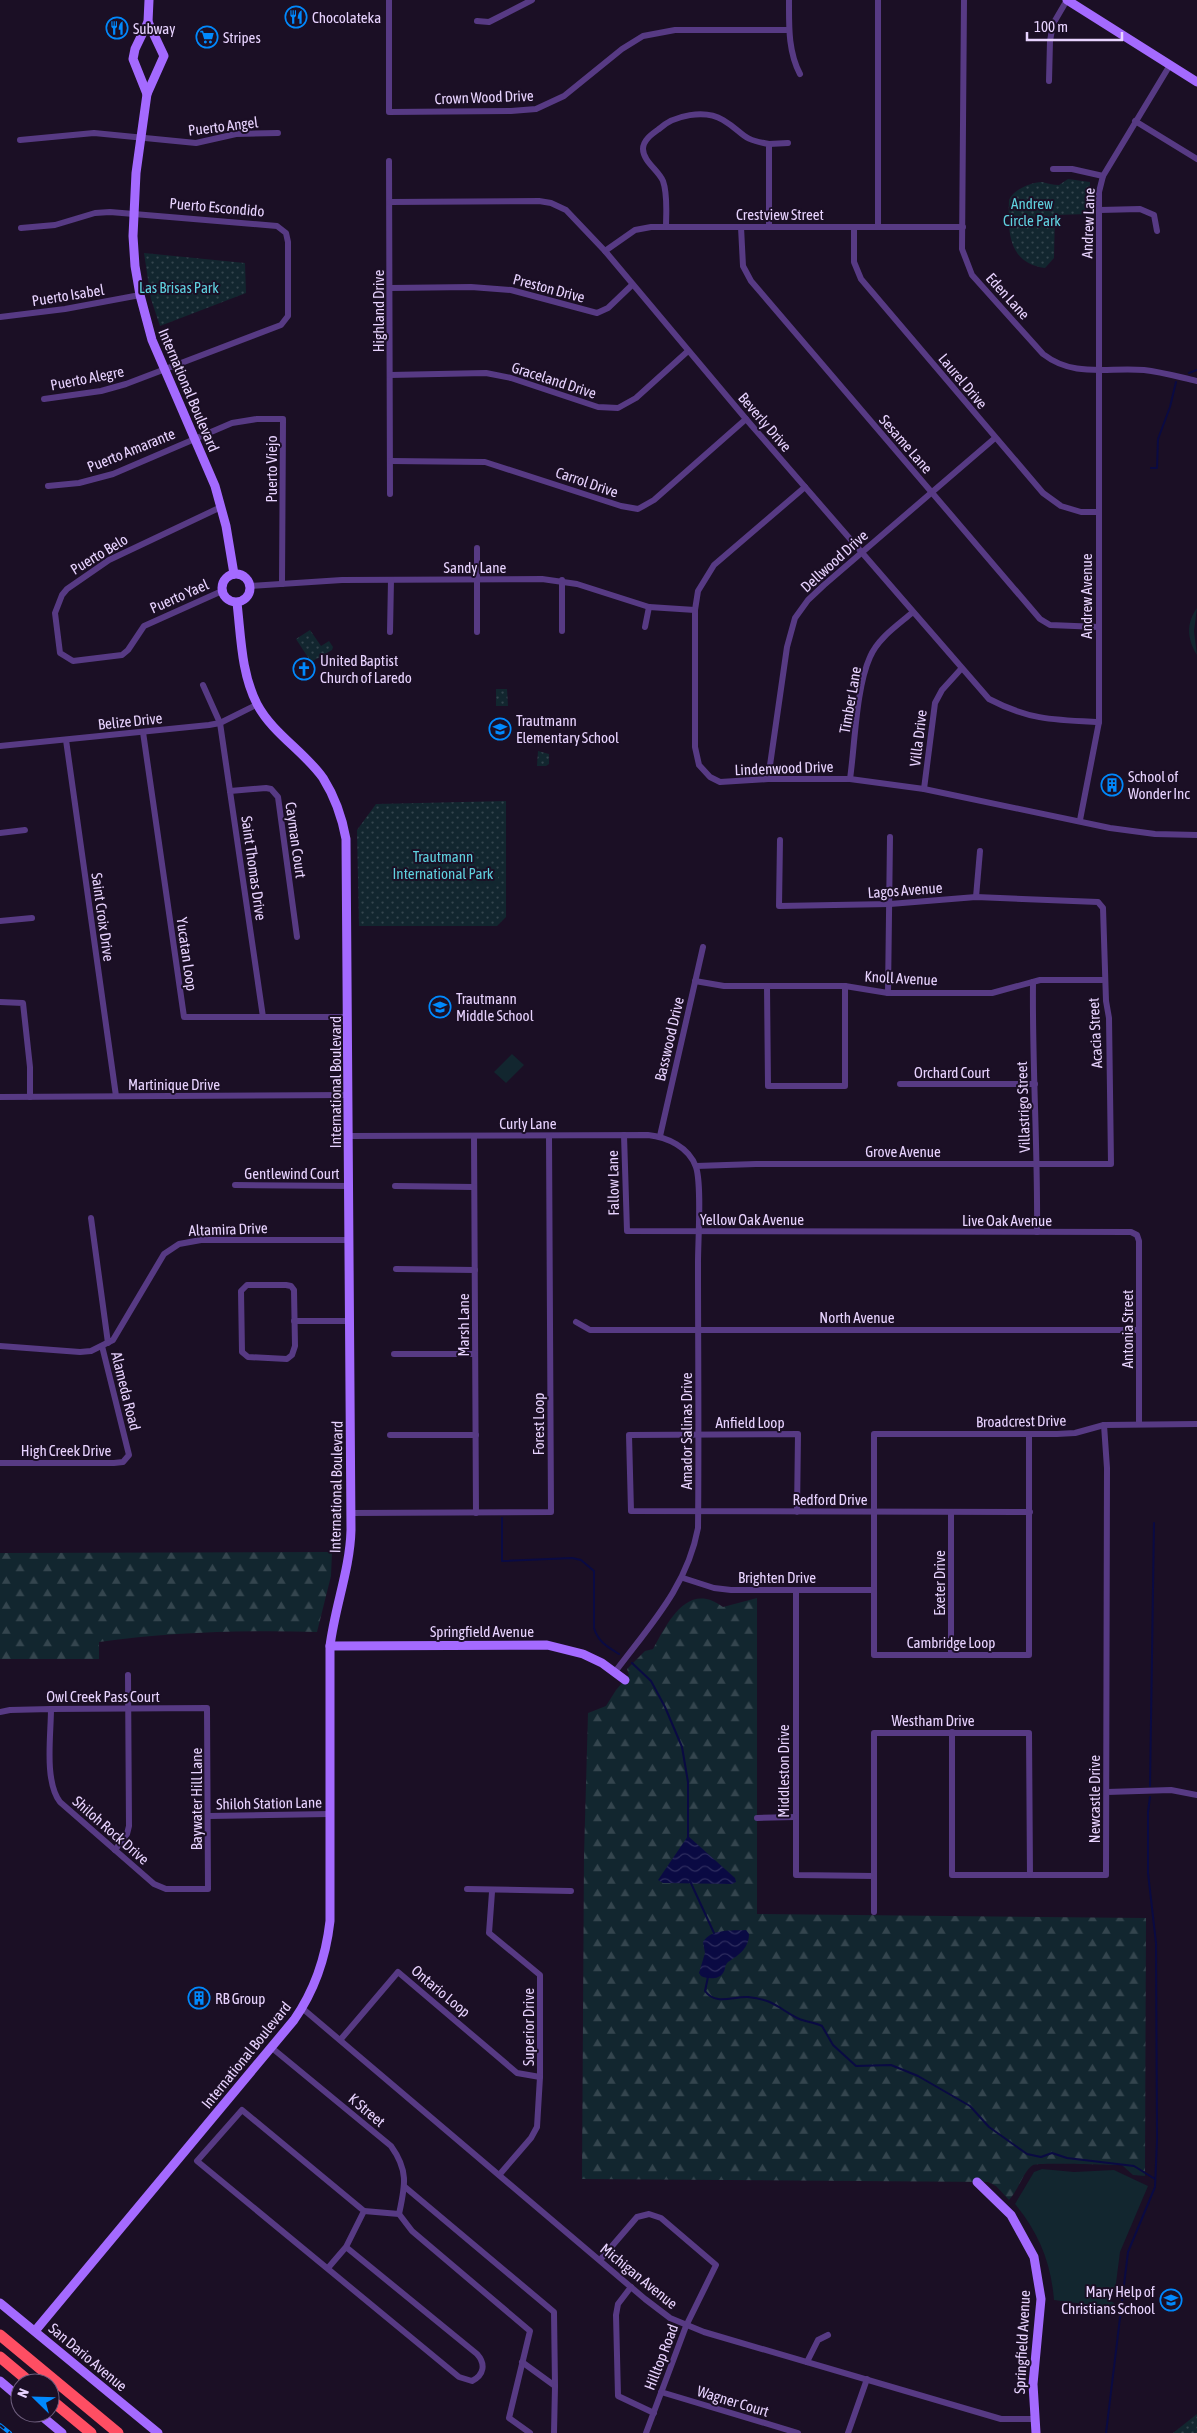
<svg xmlns="http://www.w3.org/2000/svg" width="1197" height="2433" font-family="'Asap Condensed',sans-serif">
	<style>
		.forest { fill: url(#forest-firs) }
		.park { fill: url(#park-dots) }
		.pitch { fill: #12262f }
		.water { fill: url(#water-waves) }
		.lines { fill: none; stroke-linecap: round; stroke-linejoin: round }
		.stream { stroke: #0a0a43; stroke-width: 2 }
		.street { stroke: #573a84; stroke-width: 6 }
		.secondary { stroke: #a46aff; stroke-width: 9 }
		.highway { stroke: #ff4e63; stroke-width: 11 }
		.rail-casing { stroke: #0189fd; stroke-width: 4 }
		.rail { stroke: #1b0f25; stroke-width: 2; stroke-dasharray: 5.5; stroke-linecap: butt }
		.labels { text-anchor: middle; dominant-baseline: central; stroke-width: 4; stroke-linejoin: round; paint-order: stroke }
		.poi-label { font-size: 15px; fill: #e8d3ff; stroke: #1b0f25; text-anchor: start }
		.street-label { font-size: 15px; fill: #e8d3ff; stroke: #1b0f25 }
		.park-label { font-size: 15px; fill: #5fd1df; stroke: #1b0f25 }
	</style>
	<defs>
		<pattern id="forest-firs" width="22" height="20" patternUnits="userSpaceOnUse" patternTransform="scale(1.25)"><rect width="22" height="20" fill="#12262f"/><path d="M5 1l3.5 6h-7zM16 11l3.5 6h-7z" fill="#34454e"/></pattern>
		<pattern id="park-dots" width="8" height="8" patternUnits="userSpaceOnUse" patternTransform="scale(1.25)"><rect width="8" height="8" fill="#12262f"/><path d="M2 2h.1M6 6h.1" fill="none" stroke="#34454e" stroke-width="1.8" stroke-linecap="round"/></pattern>
		<pattern id="water-waves" width="16" height="10" patternUnits="userSpaceOnUse" patternTransform="scale(1.25)"><rect width="16" height="10" fill="#0a0a43"/><path d="M0 5q4-4 8 0t8 0" fill="none" stroke="#2e2d5f"/></pattern>
	</defs>
	<rect width="100%" height="100%" fill="#1b0f25"/>
	<g class="forest">
		<path d="M 332,1552 L 331,1576 L 317,1632 C 244,1630 171,1632 99,1642 L 99,1659 L 0,1659 L 0,1553 Z"/>
		<path d="M 757,1598 L 757,1914 L 1146,1918 L 1145,2176 L 1133,2175 L 1122,2165 C 1110,2165 1037,2162 1033,2165 C 1024,2170 1018,2191 1009,2200 L 996,2186 L 988,2182 L 582,2179 L 584,1856 L 588,1713 L 606,1706 L 616,1690 L 629,1675 L 627,1669 L 645,1651 L 653,1649 C 667,1624 687,1580 723,1607 Z"/>
	</g>
	<g class="park">
		<path d="M 1068,179 L 1090,182 L 1089,214 L 1055,215 L 1054,258 L 1045,268 C 1007,263 1008,230 1009,200 C 1013,190 1031,182 1042,182 C 1047,183 1053,185 1059,185 Z"/>
		<polygon points="144,253 245,263 246,293 160,326 151,299"/>
		<polygon points="310,630 321,646 329,641 333,647 332,650 311,662 296,639"/>
		<polygon points="496,689 507,689 508,706 496,706"/>
		<polygon points="538,751 549,754 549,764 546,766 537,766"/>
		<polygon points="506,801 506,917 497,926 359,926 357,830 376,804"/>
		<polygon points="1197,2414 1197,2433 1173,2433"/>
	</g>
	<g class="pitch">
		<path d="M 1197,608 L 1194,631 L 1197,655 C 1187,639 1186,623 1197,608 Z"/>
		<rect x="468" y="869" width="30" height="17"/>
		<polygon points="512,1054 524,1065 506,1083 494,1072"/>
		<path d="M 1042,2169 L 1074,2172 L 1114,2170 L 1148,2186 L 1120,2252 L 1115,2291 L 1107,2293 L 1107,2299 L 1114,2303 L 1113,2308 L 1054,2300 C 1051,2263 1039,2233 1015,2204 L 1034,2172 Z"/>
	</g>
	<g class="water">
		<polygon points="688,1836 735,1878 736,1882 732,1884 663,1883 658,1880"/>
		<path d="M 746,1930 L 749,1934 C 749,1948 739,1955 728,1962 C 724,1966 726,1969 723,1973 C 719,1980 707,1979 701,1976 L 699,1973 L 705,1953 L 703,1942 C 712,1928 731,1931 746,1930 Z"/>
	</g>
	<g class="lines">
		<g class="stream">
			<polyline points="1189,373 1197,370"/>
			<polyline points="1151,468 1157,468 1158,439 1170,407 1176,382"/>
			<path d="M 502,1518 L 502,1561 L 572,1558 L 581,1560 L 594,1571 L 594,1628 C 598,1642 608,1647 619,1654"/>
			<polyline points="632,1663 651,1681 665,1707 682,1747 688,1782 688,1839"/>
			<polyline points="1150,1786 1154,1523"/>
			<polyline points="690,1881 714,1933"/>
			<path d="M 708,1977 L 705,1991 C 716,2006 733,1996 748,1997 C 774,2000 775,2006 797,2018 C 805,2022 814,2022 822,2026 L 833,2045 L 856,2066 L 891,2065 L 918,2076 L 970,2106 L 989,2127 L 1027,2154 L 1041,2157 L 1052,2153 L 1067,2158 L 1134,2166 L 1155,2179"/>
			<polyline points="1106,2433 1128,2252 1155,2187 1157,2140 1156,1943 1148,1873 1148,1812 1150,1797"/>
		</g>
		<g class="street">
			<polyline points="389,0 389,112 511,111 536,109 564,96 622,49 643,36 675,30 789,30"/>
			<path d="M 789,0 C 789,26 788,51 800,74"/>
			<polyline points="878,0 878,226"/>
			<path d="M 964,0 L 962,249 L 972,275 L 1043,354 C 1074,378 1107,367 1144,370 C 1162,372 1179,377 1197,381"/>
			<polyline points="477,21 489,22 532,0"/>
			<polyline points="1049,81 1050,41 1053,24 1067,0"/>
			<polyline points="1135,121 1197,159"/>
			<polyline points="20,140 94,133 196,143 236,134 278,133"/>
			<polyline points="769,144 788,143"/>
			<polyline points="389,161 390,494"/>
			<polyline points="1053,169 1072,169 1103,176"/>
			<path d="M 390,202 L 539,201 L 551,203 L 566,210 L 605,251 L 746,419 L 989,699 C 1029,720 1054,720 1099,722"/>
			<polyline points="1100,210 1140,209 1154,215 1157,231"/>
			<path d="M 666,227 C 666,213 668,195 663,181 C 659,171 643,161 643,149 C 643,140 652,134 659,129 C 674,115 705,109 723,120 C 745,133 739,139 769,144 L 769,226"/>
			<polyline points="741,227 743,266 751,281 1040,619 1050,625 1099,627"/>
			<polyline points="854,227 854,262 861,279 1043,493 1061,506 1081,512 1099,512"/>
			<polyline points="21,228 55,225 95,213 110,212 277,226 286,233 288,242 288,316 281,325 126,384 101,391 44,399"/>
			<polyline points="605,251 635,230 651,227 963,227"/>
			<polyline points="390,288 471,287 511,290 597,313 608,308 632,285"/>
			<polyline points="0,317 65,309 140,295"/>
			<polyline points="390,375 486,373 511,378 598,407 618,408 636,398 688,351"/>
			<polyline points="391,461 485,462 621,506 638,509 654,500 746,419"/>
			<polyline points="48,486 79,483 113,474 232,423 257,419 283,419 282,584"/>
			<polyline points="805,487 714,565 698,591 695,610 695,747 699,765 710,777 720,782 768,779 850,779 924,789 1110,828 1155,834 1197,835"/>
			<polyline points="221,507 109,560 67,589 62,595 55,613 60,653 73,661 122,655 128,650 144,626 222,591"/>
			<polyline points="250,586 342,580 542,579 577,584 649,607 695,610"/>
			<polyline points="645,627 649,607"/>
			<polyline points="562,631 562,580"/>
			<polyline points="390,632 391,580"/>
			<polyline points="477,632 477,548"/>
			<polyline points="203,685 220,723 263,1017"/>
			<polyline points="143,732 184,1017 348,1017"/>
			<polyline points="66,740 116,1096"/>
			<polyline points="0,746 209,725 220,723 258,704"/>
			<polyline points="768,779 787,647 795,618 808,600 824,585 995,438"/>
			<path d="M 850,779 C 855,744 856,688 870,657 C 878,638 898,625 913,612"/>
			<polyline points="924,789 935,703 942,690 961,669"/>
			<polyline points="230,791 266,788 271,789 278,797 297,937"/>
			<polyline points="1080,820 1099,722 1099,192 1103,176 1170,65"/>
			<polyline points="0,833 25,830"/>
			<polyline points="976,897 980,851"/>
			<polyline points="0,921 32,918"/>
			<polyline points="695,981 724,986 845,986 888,993 992,993 1040,980 1105,980"/>
			<path d="M 1033,982 C 1032,1065 1038,1149 1037,1232"/>
			<polyline points="767,986 768,1086 845,1086 845,986"/>
			<polyline points="888,993 890,837"/>
			<polyline points="0,1002 23,1003 30,1067 30,1097"/>
			<polyline points="900,1084 1035,1084"/>
			<polyline points="0,1097 348,1095"/>
			<polyline points="624,1135 627,1231 1131,1232 1137,1235 1139,1241 1139,1424"/>
			<path d="M 348,1136 L 648,1135 C 667,1137 689,1147 696,1167 C 702,1185 698,1240 698,1262 C 698,1351 699,1439 698,1528 C 687,1587 650,1625 615,1672"/>
			<polyline points="474,1136 476,1513"/>
			<polyline points="660,1136 703,947"/>
			<polyline points="696,1166 756,1164 1111,1164 1109,1018 1106,1001 1103,908 1098,902 976,897 890,904 779,906 780,840"/>
			<polyline points="235,1185 349,1186"/>
			<polyline points="395,1186 474,1187"/>
			<polyline points="91,1218 108,1343"/>
			<polyline points="396,1269 475,1270"/>
			<polygon points="247,1285 286,1285 291,1286 294,1290 295,1346 292,1355 287,1359 248,1357 242,1352 241,1291"/>
			<polyline points="294,1321 350,1321"/>
			<polyline points="576,1322 590,1330 1139,1330"/>
			<polyline points="0,1346 80,1352 91,1351 113,1340 164,1254 179,1244 201,1240 349,1240"/>
			<polyline points="394,1354 475,1354"/>
			<polyline points="1029,1434 1029,1655 874,1655 874,1434 1057,1434 1075,1433 1104,1425 1197,1424"/>
			<polyline points="390,1435 476,1435"/>
			<polyline points="0,1463 114,1463 123,1462 129,1455 102,1346"/>
			<polyline points="797,1512 798,1434 629,1435 631,1511 1030,1512"/>
			<polyline points="351,1513 551,1512 549,1136"/>
			<polyline points="683,1578 714,1588 731,1590 873,1590"/>
			<polyline points="796,1590 796,1875 874,1876"/>
			<polyline points="951,1654 951,1512"/>
			<path d="M 0,1712 L 10,1710 L 51,1709 L 207,1708 L 208,1889 L 166,1889 L 154,1884 L 60,1802 C 44,1781 51,1735 51,1709"/>
			<polyline points="952,1732 952,1875 1106,1875 1107,1468 1104,1425"/>
			<polyline points="1107,1792 1171,1790 1197,1795"/>
			<polyline points="209,1816 330,1814"/>
			<polyline points="757,1818 795,1817"/>
			<polyline points="115,1850 127,1834 129,1826 128,1675"/>
			<polyline points="467,1889 571,1891"/>
			<polyline points="492,1892 489,1933 540,1975 540,2077 537,2127 531,2138 500,2174"/>
			<polyline points="874,1912 874,1733 1029,1733 1030,1875"/>
			<polyline points="302,2008 645,2299 670,2318 704,2332 1001,2419 1034,2419"/>
			<polyline points="341,2039 398,1972 517,2073 540,2077"/>
			<path d="M 272,2048 L 391,2146 C 409,2171 405,2186 399,2214"/>
			<polyline points="405,2187 554,2312 555,2386"/>
			<polyline points="364,2211 399,2214 412,2231 530,2331 509,2418 530,2433"/>
			<polyline points="600,2260 637,2217 649,2214 661,2218 716,2265 686,2326 646,2433"/>
			<path d="M 328,2268 L 346,2247 L 364,2211 L 242,2110 L 197,2161 L 459,2377 L 472,2381 C 484,2375 486,2364 477,2354 L 346,2247"/>
			<polyline points="631,2287 618,2304 616,2315 618,2396 654,2413"/>
			<polyline points="522,2362 555,2386 554,2433"/>
			<polyline points="807,2362 818,2340 828,2335"/>
			<polyline points="661,2392 798,2433"/>
			<polyline points="848,2433 867,2379"/>
		</g>
		<g class="secondary">
			<polyline points="1067,0 1197,82"/>
			<polyline points="148,22 164,56 147,94 136,173 133,236 135,266 140,295 152,340 215,486 226,526 234,574"/>
			<polyline points="147,94 133,59 135,49 148,22 149,0"/>
			<circle cx="236" cy="588" r="14"/>
			<polyline points="330,1646 547,1645 583,1654 602,1663 625,1680"/>
			<polyline points="977,2182 1011,2215 1034,2257 1041,2299 1033,2384 1036,2433"/>
			<polyline points="0,2303 158,2433"/>
			<path d="M 35,2331 L 294,2020 C 315,1990 326,1956 330,1921 L 330,1646 C 335,1606 350,1569 351,1530 L 346,839 C 342,817 335,797 323,778 C 304,751 273,734 257,704 C 241,673 241,636 237,603"/>
			<polyline points="0,2381 20,2398"/>
			<polyline points="38,2413 62,2433"/>
		</g>
		<g class="highway">
			<polyline points="0,2335 118,2433"/>
			<polyline points="0,2357 31,2383"/>
			<polyline points="50,2399 91,2433"/>
		</g>
		<g class="rail-casing">
			<polyline id="rail" points="0,2425 10,2433"/>
		</g>
		<use href="#rail" class="rail"/>
	</g>
	<defs>
		<g id="restaurant-ring" transform="scale(1.125)"><circle r="9.5" fill="#1b0f25" stroke="#0189fd" stroke-width="1.5"/><path d="M-5-6h1v4h1v-4h1v4h1v-4h1v5L-1.5 .5V6h-2V.5L-5-1ZM5-6V6H3V1.5H1.5Q1.5-4 5-6Z" fill="#0189fd"/></g>
		<g id="supermarket-ring" transform="scale(1.125)"><circle r="9.5" fill="#1b0f25" stroke="#0189fd" stroke-width="1.5"/><path d="M-6-5.5h2.5l.6 2H6L4.5 2H-2.5L-4.4-4H-6ZM-1.5 3.2a1.3 1.3 0 1 0 .1 0ZM3 3.2a1.3 1.3 0 1 0 .1 0Z" fill="#0189fd"/></g>
		<g id="church-ring" transform="scale(1.125)"><circle r="9.5" fill="#1b0f25" stroke="#0189fd" stroke-width="1.5"/><path d="M-1.2-6h2.4v3.5h3.3v2.4h-3.3V6h-2.4V-.1h-3.3v-2.4h3.3Z" fill="#0189fd"/></g>
		<g id="school-ring" transform="scale(1.125)"><circle r="9.5" fill="#1b0f25" stroke="#0189fd" stroke-width="1.5"/><path d="M0-5L7-2L0 1L-7-2ZM-4 1L0 2.5L4 1V4Q0 6-4 4Z" fill="#0189fd"/></g>
		<g id="building-ring" transform="scale(1.125)"><circle r="9.5" fill="#1b0f25" stroke="#0189fd" stroke-width="1.5"/><path d="M-4-6H4V6H1V3H-1V6H-4ZM-2.5-4.3h1.7v1.8h-1.7ZM.8-4.3h1.7v1.8H.8ZM-2.5-1h1.7V.8h-1.7ZM.8-1h1.7V.8H.8Z" fill="#0189fd"/></g>
	</defs>
	<g fill-rule="evenodd">
		<use href="#restaurant-ring" x="296" y="17"/>
		<use href="#restaurant-ring" x="117" y="28"/>
		<use href="#supermarket-ring" x="207" y="37"/>
		<use href="#church-ring" x="304" y="669"/>
		<use href="#school-ring" x="500" y="729"/>
		<use href="#building-ring" x="1112" y="785"/>
		<use href="#school-ring" x="440" y="1007"/>
		<use href="#building-ring" x="199" y="1998"/>
		<use href="#school-ring" x="1171" y="2300"/>
	</g>
	<g class="labels">
		<g class="poi-label">
			<text x="312" y="17">Chocolateka</text>
			<text x="133" y="28">Subway</text>
			<text x="223" y="37">Stripes</text>
			<text x="320" y="660">United Baptist<tspan x="320" dy="17">Church of Laredo</tspan></text>
			<text x="516" y="720">Trautmann<tspan x="516" dy="17">Elementary School</tspan></text>
			<text x="1128" y="776">School of<tspan x="1128" dy="17">Wonder Inc</tspan></text>
			<text x="456" y="998">Trautmann<tspan x="456" dy="17">Middle School</tspan></text>
			<text x="215" y="1998">RB Group</text>
			<text x="1155" y="2291" text-anchor="end">Mary Help of<tspan x="1155" dy="17">Christians School</tspan></text>
		</g>
		<g class="street-label">
			<text transform="translate(484 97) rotate(-2)">Crown Wood Drive</text>
			<text transform="translate(223 126) rotate(-7)">Puerto Angel</text>
			<text transform="translate(217 207) rotate(5)">Puerto Escondido</text>
			<text x="780" y="214">Crestview Street</text>
			<text transform="translate(1088 223) rotate(-88)">Andrew Lane</text>
			<text transform="translate(549 288) rotate(15)">Preston Drive</text>
			<text transform="translate(68 295) rotate(-9)">Puerto Isabel</text>
			<text transform="translate(1008 296) rotate(48)">Eden Lane</text>
			<text transform="translate(378 311) rotate(-90)">Highland Drive</text>
			<text transform="translate(87 378) rotate(-11)">Puerto Alegre</text>
			<text transform="translate(554 380) rotate(18)">Graceland Drive</text>
			<text transform="translate(963 381) rotate(50)">Laurel Drive</text>
			<text transform="translate(189 390) rotate(67)">International Boulevard</text>
			<text transform="translate(765 422) rotate(49)">Beverly Drive</text>
			<text transform="translate(906 444) rotate(49)">Sesame Lane</text>
			<text transform="translate(131 450) rotate(-22)">Puerto Amarante</text>
			<text transform="translate(271 469) rotate(-90)">Puerto Viejo</text>
			<text transform="translate(587 482) rotate(19)">Carrol Drive</text>
			<text transform="translate(99 554) rotate(-31)">Puerto Belo</text>
			<text transform="translate(834 561) rotate(-42)">Dellwood Drive</text>
			<text x="475" y="567">Sandy Lane</text>
			<text transform="translate(179 596) rotate(-24)">Puerto Yael</text>
			<text transform="translate(1086 596) rotate(-90)">Andrew Avenue</text>
			<text transform="translate(850 700) rotate(-80)">Timber Lane</text>
			<text transform="translate(130 721) rotate(-6)">Belize Drive</text>
			<text transform="translate(918 738) rotate(-83)">Villa Drive</text>
			<text transform="translate(784 768) rotate(-2)">Lindenwood Drive</text>
			<text transform="translate(296 840) rotate(82)">Cayman Court</text>
			<text transform="translate(254 868) rotate(82)">Saint Thomas Drive</text>
			<text transform="translate(905 890) rotate(-4)">Lagos Avenue</text>
			<text transform="translate(103 917) rotate(82)">Saint Croix Drive</text>
			<text transform="translate(187 954) rotate(82)">Yucatan Loop</text>
			<text transform="translate(901 978) rotate(3)">Knoll Avenue</text>
			<text transform="translate(1095 1033) rotate(-93)">Acacia Street</text>
			<text transform="translate(669 1039) rotate(-77)">Basswood Drive</text>
			<text x="952" y="1072">Orchard Court</text>
			<text transform="translate(335 1082) rotate(-90)">International Boulevard</text>
			<text x="174" y="1084">Martinique Drive</text>
			<text transform="translate(1023 1107) rotate(-92)">Villastrigo Street</text>
			<text x="528" y="1123">Curly Lane</text>
			<text x="903" y="1151">Grove Avenue</text>
			<text x="292" y="1173">Gentlewind Court</text>
			<text transform="translate(613 1183) rotate(-91)">Fallow Lane</text>
			<text x="752" y="1219">Yellow Oak Avenue</text>
			<text x="1007" y="1220">Live Oak Avenue</text>
			<text transform="translate(228 1229) rotate(-2)">Altamira Drive</text>
			<text x="857" y="1317">North Avenue</text>
			<text transform="translate(463 1325) rotate(-90)">Marsh Lane</text>
			<text transform="translate(1127 1329) rotate(-90)">Antonia Street</text>
			<text transform="translate(126 1391) rotate(76)">Alameda Road</text>
			<text transform="translate(1021 1421) rotate(-1)">Broadcrest Drive</text>
			<text x="750" y="1422">Anfield Loop</text>
			<text transform="translate(538 1424) rotate(-90)">Forest Loop</text>
			<text transform="translate(686 1431) rotate(-90)">Amador Salinas Drive</text>
			<text x="66" y="1450">High Creek Drive</text>
			<text transform="translate(336 1487) rotate(-89)">International Boulevard</text>
			<text x="830" y="1499">Redford Drive</text>
			<text x="777" y="1577">Brighten Drive</text>
			<text transform="translate(939 1583) rotate(-90)">Exeter Drive</text>
			<text x="482" y="1631">Springfield Avenue</text>
			<text x="951" y="1642">Cambridge Loop</text>
			<text x="103" y="1696">Owl Creek Pass Court</text>
			<text x="933" y="1720">Westham Drive</text>
			<text transform="translate(783 1771) rotate(-90)">Middleston Drive</text>
			<text transform="translate(196 1799) rotate(-90)">Baywater Hill Lane</text>
			<text transform="translate(1094 1799) rotate(-90)">Newcastle Drive</text>
			<text transform="translate(269 1803) rotate(-1)">Shiloh Station Lane</text>
			<text transform="translate(111 1830) rotate(41)">Shiloh Rock Drive</text>
			<text transform="translate(441 1991) rotate(40)">Ontario Loop</text>
			<text transform="translate(528 2027) rotate(-90)">Superior Drive</text>
			<text transform="translate(246 2055) rotate(-51)">International Boulevard</text>
			<text transform="translate(367 2110) rotate(40)">K Street</text>
			<text transform="translate(639 2276) rotate(39)">Michigan Avenue</text>
			<text transform="translate(1022 2342) rotate(-87)">Springfield Avenue</text>
			<text transform="translate(88 2357) rotate(40)">San Dario Avenue</text>
			<text transform="translate(661 2357) rotate(-69)">Hilltop Road</text>
			<text transform="translate(733 2401) rotate(17)">Wagner Court</text>
		</g>
		<g class="park-label">
			<text x="1032" y="203">Andrew<tspan x="1032" dy="17">Circle Park</tspan></text>
			<text x="179" y="287">Las Brisas Park</text>
			<text x="443" y="856">Trautmann<tspan x="443" dy="17">International Park</tspan></text>
		</g>
	</g>
	<g transform="translate(35 2398) rotate(293)"><circle r="24" fill="#1b0f25" stroke="#6d5d7c"/>
	<path d="M0-4L9 19L0 12L-9 19Z" fill="#0189fd"/>
	<text y="-8" font-size="14" font-weight="bold" text-anchor="middle" fill="#e8d3ff">N</text>
	</g>
	<path d="M1027 32v8h95v-8" fill="none" stroke="#e8d3ff" stroke-width="2.5"/>
	<text x="1034" y="32" font-size="15" fill="#e8d3ff" stroke="#1b0f25" stroke-width="4" paint-order="stroke">100 m</text>
</svg>
